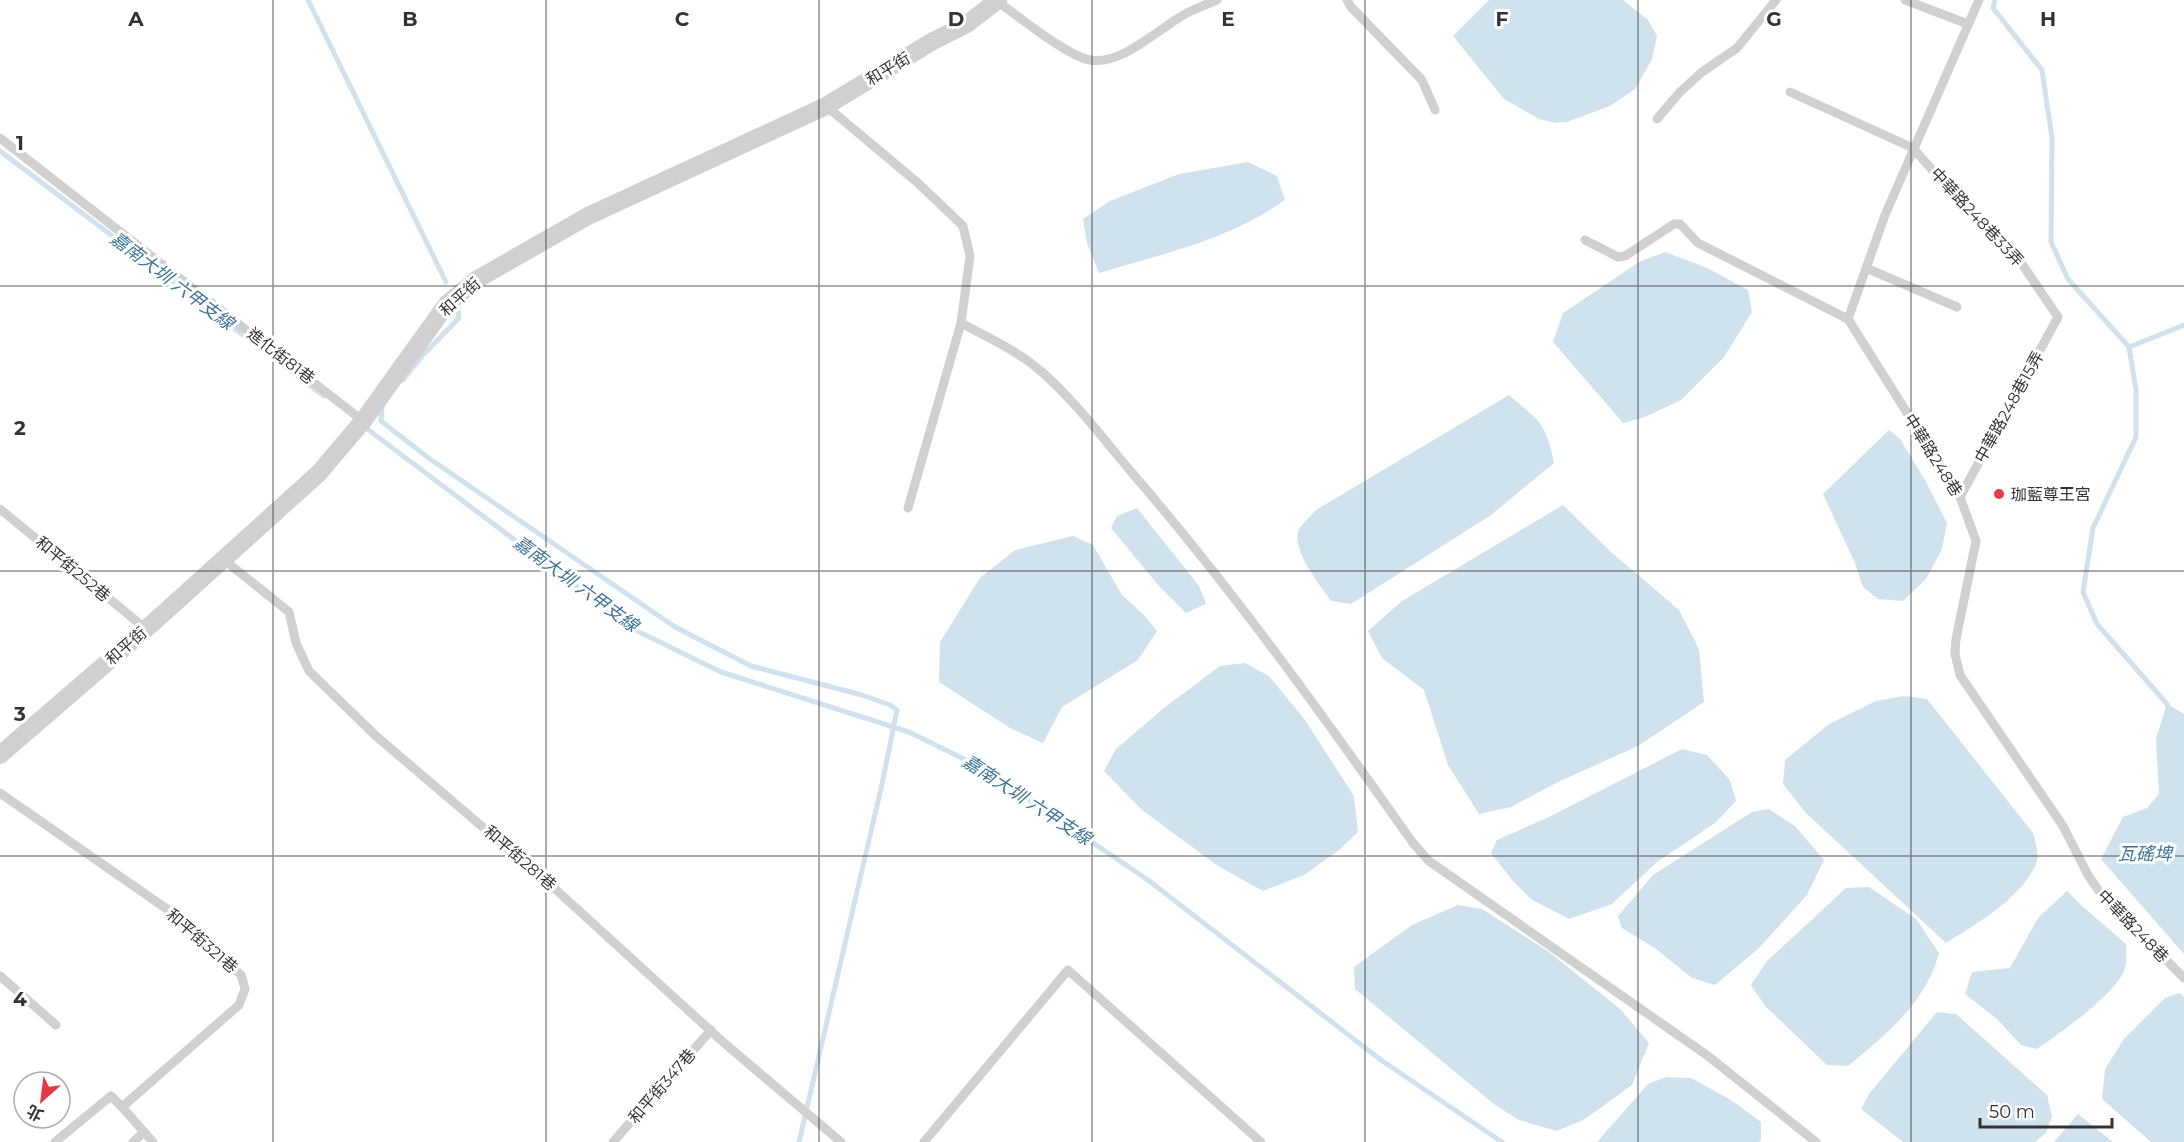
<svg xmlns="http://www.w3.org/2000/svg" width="2184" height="1142" font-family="Montserrat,'Noto Sans TC',sans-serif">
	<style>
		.water { fill: #cfe2ee }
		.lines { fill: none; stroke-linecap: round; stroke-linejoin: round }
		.stream { stroke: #cfe2ee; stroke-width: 5 }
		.lane { stroke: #d0d0d0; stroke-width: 9 }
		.street { stroke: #d0d0d0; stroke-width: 18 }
		.grid { fill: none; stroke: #333; stroke-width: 1.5; stroke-opacity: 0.55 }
		.poi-dot { fill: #e63946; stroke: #fff; stroke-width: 2 }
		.labels { text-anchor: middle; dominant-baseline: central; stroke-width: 6; stroke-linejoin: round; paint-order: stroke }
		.street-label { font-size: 16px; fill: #333; stroke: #fff }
		.poi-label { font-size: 16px; fill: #333; stroke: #fff; text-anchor: start }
		.water-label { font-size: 18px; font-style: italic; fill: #3f7597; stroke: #fff }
		.grid-label { font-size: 20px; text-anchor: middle; font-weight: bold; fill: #333; stroke: #fff; stroke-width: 6; stroke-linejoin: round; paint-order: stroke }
	</style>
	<rect width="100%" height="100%" fill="#fff"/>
	<g class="water">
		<polygon points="1489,0 1623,0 1648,20 1657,36 1652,59 1635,89 1610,106 1567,122 1555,123 1539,119 1504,99 1453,36"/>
		<path d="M 1248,162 L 1277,176 L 1285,200 C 1230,239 1163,254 1099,273 L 1087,243 L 1083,219 L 1110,201 L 1179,174 Z"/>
		<polygon points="1665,252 1707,268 1748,290 1752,312 1724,357 1681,400 1645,417 1623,423 1553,342 1563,313 1639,262"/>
		<path d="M 1509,395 C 1539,421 1546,422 1554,463 L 1491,515 L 1351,604 L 1331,601 C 1320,585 1293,552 1298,532 C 1300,525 1311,516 1316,510 Z"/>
		<polygon points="1889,430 1900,439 1925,480 1947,523 1942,549 1926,579 1903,601 1878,599 1863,587 1855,563 1823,494"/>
		<polygon points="1563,505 1611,552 1679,610 1699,649 1704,702 1638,746 1558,782 1511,807 1479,814 1448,765 1424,690 1382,658 1368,631 1402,601"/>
		<polygon points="1137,508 1199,586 1206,604 1186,613 1159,586 1111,528 1117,516"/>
		<polygon points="1073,536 1093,545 1122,595 1143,614 1157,631 1138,660 1062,707 1043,743 1010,728 939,682 940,642 980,578 1015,550"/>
		<polygon points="1245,663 1269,676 1305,720 1354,796 1358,832 1339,850 1304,875 1263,891 1218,866 1142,810 1104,771 1116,749 1164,708 1220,666"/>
		<path d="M 1904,696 L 1927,699 L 2033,833 C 2035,841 2039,854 2037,861 C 2025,896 1976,924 1946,943 L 1806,813 L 1783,784 L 1785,760 L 1829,724 L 1876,701 Z"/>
		<polygon points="2167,704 2184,714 2184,954 2101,859 2123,817 2147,808 2159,794 2156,739"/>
		<polygon points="1682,749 1707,755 1730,780 1736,801 1715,823 1657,862 1612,904 1569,919 1531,899 1513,881 1491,853 1497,840 1547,818"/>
		<polygon points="1769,809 1795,826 1824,860 1807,895 1759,948 1715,985 1692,978 1656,949 1622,928 1618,916 1653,875 1752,812"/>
		<path d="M 1869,887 L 1916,919 L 1939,953 C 1936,961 1934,971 1929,979 C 1911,1015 1878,1041 1848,1066 L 1827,1065 L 1765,1006 L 1751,985 L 1766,962 L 1846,888 Z"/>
		<path d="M 2067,891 L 2082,906 L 2126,944 C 2126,951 2127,961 2125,968 C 2117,994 2060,1033 2037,1049 L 2021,1045 L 1997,1019 L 1965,994 L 1972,972 L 2010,968 L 2038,918 Z"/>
		<polygon points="1458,905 1482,909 1549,952 1621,1010 1649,1043 1632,1085 1585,1119 1557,1131 1519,1120 1495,1105 1355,989 1354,967 1412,925"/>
		<polygon points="2179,993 2184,997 2184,1142 2151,1142 2102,1099 2105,1069 2124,1039 2165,998"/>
		<polygon points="1937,1012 1956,1014 2047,1095 2052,1117 2046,1133 2035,1142 1903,1142 1861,1109 1869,1094"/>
		<polygon points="1666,1077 1691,1078 1731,1100 1761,1122 1761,1140 1759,1142 1597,1142 1648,1084"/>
		<polygon points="2078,1114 2113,1142 2054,1142"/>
	</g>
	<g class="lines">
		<g class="stream">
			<polyline points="308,0 446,282"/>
			<polyline points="1995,0 1993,8 2042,70 2052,138 2051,242 2068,279 2129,347 2136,390 2136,437 2093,528 2083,592 2097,624 2167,704 2168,709"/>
			<polyline points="0,151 324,396"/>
			<polyline points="2129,347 2184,325"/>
			<polyline points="403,380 423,355 459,318 458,308"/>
			<polyline points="382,406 381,421 430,459 675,627 751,666 862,695 890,705 897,710 882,784 799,1142"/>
			<polyline points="366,428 633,629 721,672 909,732 984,769 1148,880 1381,1060 1502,1142"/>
		</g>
		<g class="lane">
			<polyline points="1347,0 1351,7 1422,80 1435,110"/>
			<polyline points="1905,0 1968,24"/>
			<polyline points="1979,0 1885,215 1848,319 1960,497 1976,541 1956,639 1955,654 1960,675 2063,826 2088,875 2101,894 2184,978"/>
			<path d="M 997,1 C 1018,16 1067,56 1090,60 C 1122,66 1160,27 1187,13 C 1197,8 1207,4 1217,0"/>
			<polyline points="1790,92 1913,148 1954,195 2020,261 2058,317 1960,497"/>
			<polyline points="826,106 918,183 963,226 970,256 961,323 908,508"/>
			<polyline points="1657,119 1680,92 1702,72 1737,48 1776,0"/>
			<polyline points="0,138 363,421"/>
			<polyline points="1585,240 1618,257 1625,256 1674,224 1680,224 1698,243 1848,319"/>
			<polyline points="1866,268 1957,307"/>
			<path d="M 961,323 C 989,338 1018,351 1042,372 C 1076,402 1104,440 1133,474 C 1234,591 1324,717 1413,843 L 1429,861 L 1708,1056 L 1816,1142"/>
			<polyline points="0,509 146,629"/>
			<polyline points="223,559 289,612 296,643 309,671 376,736 553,887 723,1042 841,1142"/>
			<polyline points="0,793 174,914 241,975 245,989 239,1005 122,1107 153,1142"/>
			<polyline points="0,976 56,1025"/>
			<polyline points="55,1142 111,1096 122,1107"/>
			<polyline points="133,1142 144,1132"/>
			<polyline points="613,1142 711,1030"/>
			<polyline points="924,1142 1068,970 1261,1142"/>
		</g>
		<polyline class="street" points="0,755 146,629 319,473 363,421 447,304 476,280 588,216 826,106 933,41 967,24 998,0"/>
	</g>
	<path class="grid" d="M 273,0 L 273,1142M 546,0 L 546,1142M 819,0 L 819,1142M 1092,0 L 1092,1142M 1365,0 L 1365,1142M 1638,0 L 1638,1142M 1911,0 L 1911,1142M 0,286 L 2184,286M 0,571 L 2184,571M 0,856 L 2184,856"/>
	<circle class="poi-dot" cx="1999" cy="494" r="6"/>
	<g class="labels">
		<g class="street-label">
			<text transform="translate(888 69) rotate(-31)">和平街</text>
			<text transform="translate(1977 217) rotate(47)">中華路248巷33弄</text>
			<text transform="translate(460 297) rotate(-42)">和平街</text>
			<text transform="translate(281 356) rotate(38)">進化街81巷</text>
			<text transform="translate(2009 407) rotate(-61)">中華路248巷15弄</text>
			<text transform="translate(1933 455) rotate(58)">中華路248巷</text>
			<text transform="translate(73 569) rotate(40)">和平街252巷</text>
			<text transform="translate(126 646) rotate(-41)">和平街</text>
			<text transform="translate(520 858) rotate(41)">和平街281巷</text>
			<text transform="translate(2133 926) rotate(46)">中華路248巷</text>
			<text transform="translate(202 941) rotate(41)">和平街321巷</text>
			<text transform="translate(662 1086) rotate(-49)">和平街347巷</text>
		</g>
		<g class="poi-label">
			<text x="2011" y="494">珈藍尊王宮</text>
		</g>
		<g class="water-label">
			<text transform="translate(172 281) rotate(37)">嘉南大圳 六甲支線</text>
			<text transform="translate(576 584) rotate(36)">嘉南大圳 六甲支線</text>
			<text transform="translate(1027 800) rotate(33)">嘉南大圳 六甲支線</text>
			<text x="2145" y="854">瓦磘埤</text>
		</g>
	</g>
	<g class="grid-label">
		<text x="136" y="26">A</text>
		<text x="410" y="26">B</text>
		<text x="682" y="26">C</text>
		<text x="956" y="26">D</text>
		<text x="1228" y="26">E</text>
		<text x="1502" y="26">F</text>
		<text x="1774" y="26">G</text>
		<text x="2048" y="26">H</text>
		<text x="20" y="150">1</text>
		<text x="20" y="435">2</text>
		<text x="20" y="721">3</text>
		<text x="20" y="1006">4</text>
	</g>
	<g transform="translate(42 1100) rotate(208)"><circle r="28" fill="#ffffff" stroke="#adadad" stroke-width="1.5"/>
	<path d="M0-4.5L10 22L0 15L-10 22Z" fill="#e63946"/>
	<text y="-9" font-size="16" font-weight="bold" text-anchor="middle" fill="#333333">北</text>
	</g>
	<path d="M1980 1118v9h132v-9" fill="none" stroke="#333333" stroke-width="3"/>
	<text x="1989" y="1118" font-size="18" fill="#333333" stroke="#ffffff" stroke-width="4.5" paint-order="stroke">50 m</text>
</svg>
